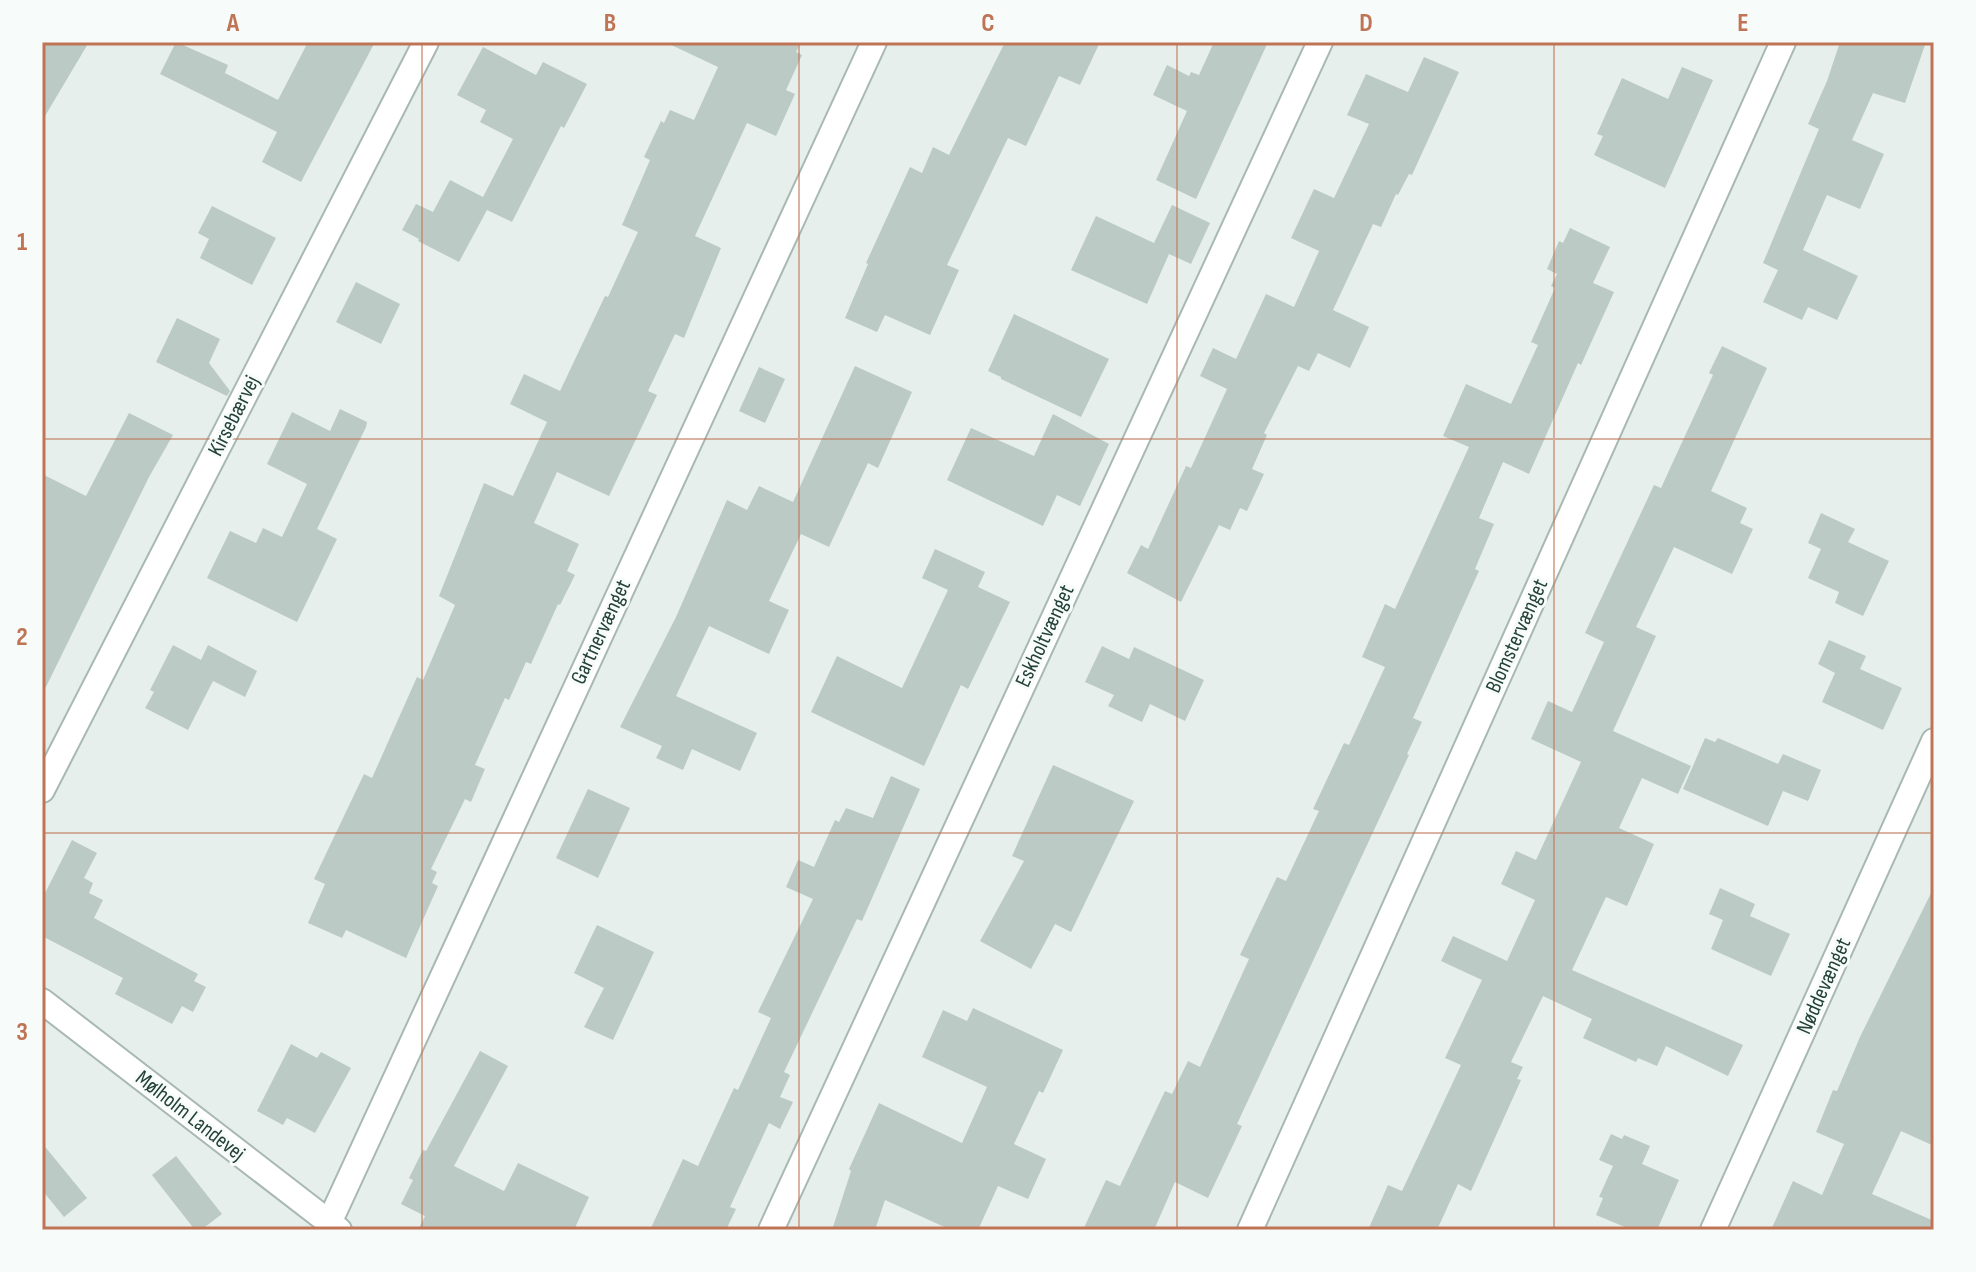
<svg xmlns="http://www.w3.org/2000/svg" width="1976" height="1272" font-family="'Sofia Sans Condensed',sans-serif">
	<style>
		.building { fill: #bbcac4 }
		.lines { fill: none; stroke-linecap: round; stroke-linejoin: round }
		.minor-casing { stroke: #a8b8b2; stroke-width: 28 }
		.minor { stroke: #fff; stroke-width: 24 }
		.grid { fill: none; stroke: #c07456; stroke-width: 2; stroke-opacity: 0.55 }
		.labels { text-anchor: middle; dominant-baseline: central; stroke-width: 6; stroke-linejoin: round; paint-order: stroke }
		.street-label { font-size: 22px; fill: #24423a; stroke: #f7fbf9 }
		.neatline { fill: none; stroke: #c07456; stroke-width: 3 }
		.grid-label { font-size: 26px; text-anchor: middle; font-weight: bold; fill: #c07456 }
	</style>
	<rect width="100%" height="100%" fill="#e6efeb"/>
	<g class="building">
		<polygon points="42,42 89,42 42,121"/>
		<polygon points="176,42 228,65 225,73 278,100 308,42 375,42 301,182 262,162 277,132 160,74"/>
		<polygon points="665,42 801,42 796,52 802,55 786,90 795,94 776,136 747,123 695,236 721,248 684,338 675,334 648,391 657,395 609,496 557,472 534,523 579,544 567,571 575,575 560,605 558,604 531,664 526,662 509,700 505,698 475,765 485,769 471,802 465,799 431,869 437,872 432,883 438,886 406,958 346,930 342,938 308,923 325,884 314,879 364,774 372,778 417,677 423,680 455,605 439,596 484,483 513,496 547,422 510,404 524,374 560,391 605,296 608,297 638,232 622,225 650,160 644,157 661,121 664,123 670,110 694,120 718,67"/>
		<polygon points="1005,42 1100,42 1080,85 1059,76 1026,146 1008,138 947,265 959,270 930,335 885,315 877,332 845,318 868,264 866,263 910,167 922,173 933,147 949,155"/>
		<polygon points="1214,42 1268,42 1196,199 1156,180 1187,111 1153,95 1167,65 1189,76 1191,72 1199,75"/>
		<polygon points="1840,42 1926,42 1905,103 1873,93 1852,140 1884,154 1860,209 1827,195 1803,250 1858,276 1837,320 1808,307 1802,320 1763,302 1778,270 1763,263 1819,129 1808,124 1827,81"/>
		<polygon points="483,47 536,75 543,62 587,84 564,128 561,126 512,222 487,210 459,262 418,241 419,239 402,230 416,204 433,212 450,180 483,197 513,139 480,122 486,110 457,95"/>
		<polygon points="1424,57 1459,72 1412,175 1409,174 1398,195 1396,194 1381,227 1373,224 1333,310 1369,327 1350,368 1318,353 1309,371 1298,366 1264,433 1267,435 1252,469 1264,474 1247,511 1240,508 1230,530 1219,525 1181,602 1127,573 1141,545 1148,549 1186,466 1191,468 1227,389 1200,376 1213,348 1236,359 1266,294 1294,307 1319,251 1291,238 1314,189 1334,198 1369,124 1347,115 1366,74 1408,92"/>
		<polygon points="1682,67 1713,80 1665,188 1594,155 1603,136 1597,134 1622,78 1668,99"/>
		<polygon points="1172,205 1210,223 1191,264 1169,254 1147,304 1071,270 1096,216 1154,243"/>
		<polygon points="212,206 276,238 252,285 200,258 209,239 198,233"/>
		<polygon points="1570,228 1610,247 1593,283 1614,292 1581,365 1578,363 1529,474 1503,462 1479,518 1494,524 1475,569 1479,571 1413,718 1422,722 1407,754 1409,755 1237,1124 1242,1126 1208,1198 1175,1182 1154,1230 1083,1230 1106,1180 1120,1186 1165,1091 1172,1094 1188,1061 1200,1067 1249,959 1240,955 1277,877 1286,881 1319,811 1313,809 1344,743 1349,745 1385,667 1362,657 1385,604 1395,609 1469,447 1443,436 1466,384 1511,404 1538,345 1531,342 1555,288 1551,286 1557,274 1547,269 1559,241 1563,243"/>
		<polygon points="356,282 400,304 381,344 336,322"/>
		<polygon points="1014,314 1109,359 1081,417 1001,379 1001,377 988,371"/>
		<polygon points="177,318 220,339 209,363 230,391 227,396 156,362"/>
		<polygon points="1722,346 1767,368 1711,491 1747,508 1740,523 1753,529 1732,574 1674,547 1636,627 1656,636 1613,731 1691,766 1678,794 1642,778 1619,828 1654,844 1627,906 1606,897 1572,970 1743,1045 1728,1076 1666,1046 1657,1066 1638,1058 1636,1062 1583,1038 1592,1019 1543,996 1511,1062 1523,1067 1517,1079 1521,1080 1471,1191 1458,1184 1437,1230 1368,1230 1388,1185 1402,1191 1461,1065 1445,1058 1482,980 1441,961 1453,936 1507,961 1535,900 1501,884 1516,851 1536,860 1581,762 1531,739 1548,701 1572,712 1604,642 1585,633 1654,485 1661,488 1713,375 1709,373"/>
		<polygon points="855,366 912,392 878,468 868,463 829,547 801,534 769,601 789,610 769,654 709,626 676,696 757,733 740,771 692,749 683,770 656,758 662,746 620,727 676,617 727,500 747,510 759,486 793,502"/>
		<polygon points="759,367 785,379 765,423 739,411"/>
		<polygon points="340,409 367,422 366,427 317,529 337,539 297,622 207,578 230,531 256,543 263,528 282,537 307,484 267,464 292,412 330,431"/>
		<polygon points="129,413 173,435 149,477 42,695 42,474 86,496"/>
		<polygon points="1053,414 1109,444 1080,506 1057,495 1043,526 947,480 971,428 1034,456"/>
		<polygon points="1821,513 1855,529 1848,542 1889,561 1863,616 1835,603 1839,592 1808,578 1821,549 1808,543"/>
		<polygon points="935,549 985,572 978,587 1010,602 968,689 961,685 924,766 811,712 837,656 902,688 948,590 922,578"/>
		<polygon points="1829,640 1866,656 1860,669 1902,688 1883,730 1822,702 1835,673 1818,664"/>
		<polygon points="173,645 201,660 208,645 257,671 245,697 213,681 188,730 145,708 154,692 150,690"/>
		<polygon points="1102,646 1129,659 1134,647 1204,680 1185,721 1150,704 1142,722 1108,706 1114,695 1085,682"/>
		<polygon points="1705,738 1715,742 1718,738 1778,764 1783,754 1821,770 1808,801 1783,791 1768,826 1683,789"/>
		<polygon points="1053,765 1134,801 1071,932 1055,924 1031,969 980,941 1024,861 1012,856"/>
		<polygon points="891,776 920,789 862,921 857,919 784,1072 790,1075 780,1097 793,1102 780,1129 769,1123 730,1207 736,1209 726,1230 650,1230 683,1159 698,1166 734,1088 738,1090 771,1018 758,1012 813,899 786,887 798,860 814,867 835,820 839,822 846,808 873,818"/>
		<polygon points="588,789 630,808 598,878 556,858"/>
		<polygon points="72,840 97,853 84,878 93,883 89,893 103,900 94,918 198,974 194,981 206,987 193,1012 182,1006 172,1024 115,994 123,978 42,936 42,899"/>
		<polygon points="1934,887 1934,1146 1901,1131 1872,1194 1934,1221 1934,1230 1771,1230 1793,1181 1822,1195 1844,1144 1816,1132 1833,1090 1837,1091 1860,1037"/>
		<polygon points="1720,888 1755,904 1750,916 1790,934 1771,976 1711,949 1723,920 1709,914"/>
		<polygon points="597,925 654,952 613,1040 584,1027 604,988 574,973"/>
		<polygon points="973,1008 1063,1050 1043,1093 1039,1091 1014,1144 1046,1159 1028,1199 998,1186 978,1230 951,1230 885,1200 875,1230 832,1230 851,1171 849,1169 879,1103 962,1143 987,1087 922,1057 943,1010 967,1021"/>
		<polygon points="291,1044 317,1058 321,1052 351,1068 315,1133 287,1118 283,1125 257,1111"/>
		<polygon points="480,1051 508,1066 454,1166 504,1191 518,1163 589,1197 574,1230 418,1230 425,1216 401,1204 413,1180 409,1178 423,1150 426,1151"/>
		<polygon points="1611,1134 1622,1139 1624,1135 1650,1146 1642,1164 1679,1180 1657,1230 1632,1230 1596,1215 1603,1198 1599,1197 1613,1166 1599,1160"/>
		<polygon points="42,1143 87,1198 64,1217 42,1190"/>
		<polygon points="176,1156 222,1214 201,1230 195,1230 152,1175"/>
	</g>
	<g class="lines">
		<g class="minor-casing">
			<g id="minor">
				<polyline points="42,790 426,42"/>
				<polyline points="42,1001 339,1230"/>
				<polyline points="329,1223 874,42"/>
				<polyline points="771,1230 1320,42"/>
				<polyline points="1250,1230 1783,42"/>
				<polyline points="1713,1230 1934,741"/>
			</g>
		</g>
		<use href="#minor" class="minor"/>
	</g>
	<path class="grid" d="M 422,42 L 422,1230M 799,42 L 799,1230M 1177,42 L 1177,1230M 1554,42 L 1554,1230M 42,439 L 1934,439M 42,833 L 1934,833"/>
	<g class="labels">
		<g class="street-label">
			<text transform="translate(234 416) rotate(-63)">Kirsebærvej</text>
			<text transform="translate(601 632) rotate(-65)">Gartnervænget</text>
			<text transform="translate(1045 636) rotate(-65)">Eskholtvænget</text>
			<text transform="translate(1517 636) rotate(-66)">Blomstervænget</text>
			<text transform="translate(1824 986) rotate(-66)">Nøddevænget</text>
			<text transform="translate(190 1116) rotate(38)">Mølholm Landevej</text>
		</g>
	</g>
	<rect width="1976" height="1272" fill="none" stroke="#f7fbf9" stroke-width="88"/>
	<rect x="44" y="44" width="1888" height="1184" class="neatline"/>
	<g class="grid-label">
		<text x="233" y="31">A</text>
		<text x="610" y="31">B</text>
		<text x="988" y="31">C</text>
		<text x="1366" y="31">D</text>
		<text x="1743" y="31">E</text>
		<text x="22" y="250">1</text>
		<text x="22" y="645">2</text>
		<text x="22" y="1040">3</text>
	</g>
</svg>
